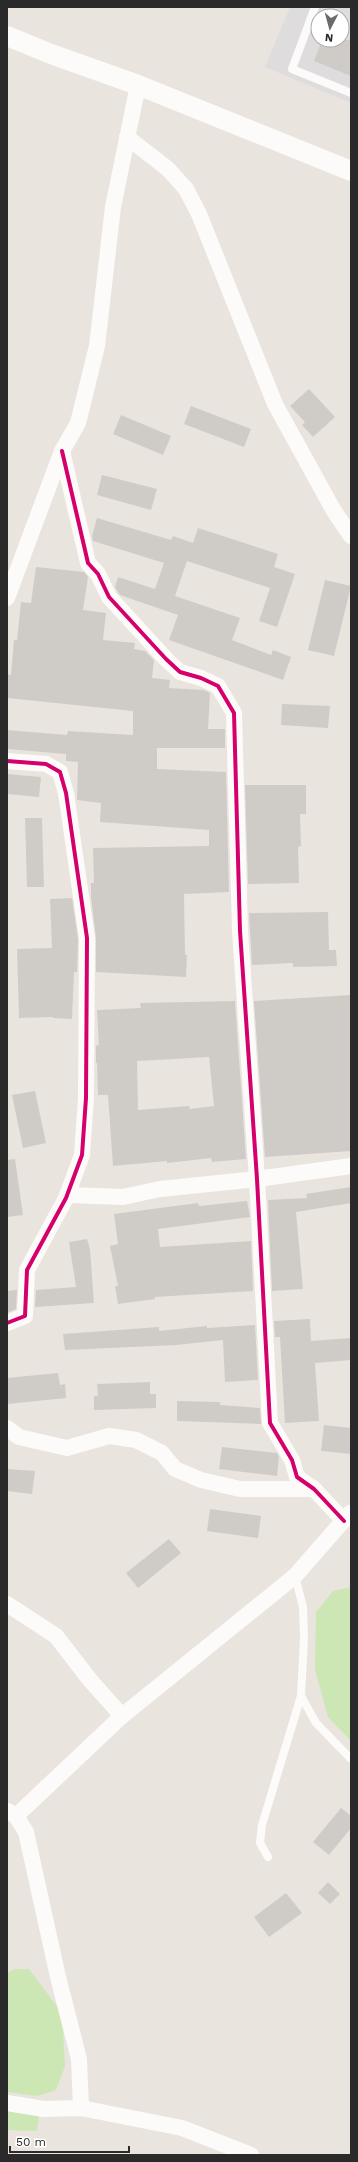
<svg xmlns="http://www.w3.org/2000/svg" width="358" height="2162" font-family="'Work Sans',sans-serif">
	<style>
		.industrial { fill: #dfdcde; fill-rule: evenodd }
		.green { fill: #cce7b4 }
		.building { fill: #cfccc8; fill-rule: evenodd }
		.lines { fill: none; stroke-linecap: round; stroke-linejoin: round }
		.service { stroke: #fcfbfa; stroke-width: 8 }
		.minor { stroke: #fcfbfa; stroke-width: 16 }
		.tertiary { stroke: #fcfbfa; stroke-width: 20 }
		.cycleway-casing { stroke: #fff; stroke-width: 6 }
		.cycleway { stroke: #d6006c; stroke-width: 4 }
	</style>
	<rect width="100%" height="100%" fill="#e9e4de"/>
	<path class="industrial" d="M 290,7 L 351,7 L 351,103 L 265,67 ZM 318,16 L 342,16 L 342,40 L 318,40 Z"/>
	<g class="green">
		<polygon points="351,1587 351,1741 328,1717 315,1669 316,1612 333,1591"/>
		<polygon points="15,1969 29,1969 62,2013 65,2066 56,2090 38,2096 7,2092 7,1973"/>
		<polygon points="7,2111 39,2115 37,2131 7,2130"/>
	</g>
	<g class="building">
		<polygon points="322,40 351,40 351,76 314,61"/>
		<polygon points="309,389 335,417 313,437 302,425 305,422 290,406"/>
		<polygon points="191,406 251,429 244,447 184,424"/>
		<polygon points="121,415 171,436 163,455 113,434"/>
		<polygon points="102,475 157,489 151,510 97,495"/>
		<polygon points="97,518 171,540 173,536 193,543 198,528 278,554 274,567 295,574 277,627 259,621 270,588 187,561 175,596 240,618 232,640 271,655 273,650 291,657 283,680 169,640 178,615 120,595 115,587 118,577 155,589 164,563 93,541 92,536"/>
		<polygon points="36,567 84,572 88,577 83,610 106,613 103,640 135,643 134,649 145,651 154,660 152,678 170,680 169,688 204,690 210,693 208,729 225,729 225,748 157,748 157,769 226,772 229,892 184,894 185,955 187,955 186,977 96,972 96,938 91,897 91,883 94,883 93,848 209,846 209,830 100,822 101,803 77,800 78,762 66,761 66,754 7,749 7,730 67,735 68,731 133,735 133,711 7,698 7,674 11,675 14,640 17,640 21,602 31,603"/>
		<polygon points="325,580 351,586 334,656 308,650"/>
		<polygon points="282,704 330,706 328,728 281,725"/>
		<polygon points="7,774 41,777 39,797 7,794"/>
		<polygon points="245,785 306,785 306,814 300,814 301,846 298,847 299,883 248,884"/>
		<polygon points="25,818 42,818 44,887 27,887"/>
		<polygon points="72,898 78,939 77,972 74,972 72,1019 53,1018 53,1017 19,1018 17,949 52,948 50,899"/>
		<polygon points="328,912 329,950 336,950 337,966 293,967 293,963 252,965 249,913"/>
		<polygon points="351,995 351,1151 265,1157 254,1001"/>
		<path d="M 235,1001 L 246,1159 L 212,1162 L 211,1158 L 167,1163 L 167,1161 L 113,1166 L 108,1095 L 98,1095 L 97,1063 L 96,1063 L 96,1046 L 99,1045 L 97,1010 L 141,1008 L 140,1003 ZM 209,1057 L 214,1106 L 190,1109 L 189,1106 L 138,1110 L 137,1061 Z"/>
		<polygon points="35,1091 46,1143 23,1148 12,1095"/>
		<polygon points="15,1159 23,1215 7,1217 7,1160"/>
		<polygon points="351,1187 351,1203 296,1212 303,1289 272,1291 268,1200 307,1198 306,1194"/>
		<polygon points="247,1201 250,1217 158,1229 160,1247 251,1241 253,1291 155,1297 155,1299 118,1304 115,1286 118,1286 110,1246 118,1244 114,1214 198,1203 199,1206"/>
		<polygon points="87,1239 90,1249 94,1303 35,1307 36,1290 76,1287 69,1242"/>
		<polygon points="17,1290 16,1309 7,1313 7,1291"/>
		<polygon points="310,1319 311,1341 351,1338 351,1360 315,1363 319,1421 285,1423 280,1337 275,1337 274,1321"/>
		<polygon points="255,1325 258,1380 225,1382 223,1340 176,1345 65,1350 63,1334 159,1327 159,1331 207,1326 207,1328"/>
		<polygon points="58,1373 60,1385 65,1384 66,1398 7,1404 7,1378"/>
		<polygon points="150,1382 150,1394 156,1394 156,1408 94,1410 94,1396 98,1396 97,1384"/>
		<polygon points="177,1401 220,1402 220,1405 260,1408 261,1424 177,1421"/>
		<polygon points="324,1425 351,1428 351,1454 321,1451"/>
		<polygon points="222,1447 277,1453 279,1457 277,1476 219,1469"/>
		<polygon points="7,1469 35,1471 32,1494 7,1491"/>
		<polygon points="210,1509 261,1516 258,1538 207,1531"/>
		<polygon points="169,1539 181,1553 138,1588 126,1573"/>
		<polygon points="341,1808 351,1816 351,1828 329,1855 313,1842"/>
		<polygon points="328,1882 340,1894 330,1904 318,1893"/>
		<polygon points="286,1893 302,1913 269,1937 254,1917"/>
	</g>
	<g class="lines">
		<g class="service">
			<polyline points="315,7 292,69 351,93"/>
			<polyline points="295,1576 303,1607 304,1637 301,1696 316,1723 351,1759"/>
			<polyline points="268,1857 260,1843 262,1825 301,1696"/>
		</g>
		<g class="minor">
			<polyline points="127,137 168,169 186,189 199,214 275,404 334,511 351,536"/>
			<polyline points="62,451 88,563 98,574 109,597 166,659 180,672 201,678 218,686 234,713 240,931 257,1179 270,1423 292,1460 297,1477 314,1489 344,1521"/>
			<polyline points="7,598 62,451 78,423 97,346 113,207 138,85"/>
			<polyline points="7,761 46,764 60,772 66,793 87,938 86,1098 82,1155 66,1198 27,1270 25,1316 7,1323"/>
			<polyline points="68,1195 123,1197 160,1189 257,1179 351,1166"/>
			<polyline points="7,1428 19,1437 67,1448 109,1436 136,1440 162,1453 175,1469 201,1480 240,1489 314,1489"/>
			<polyline points="7,1604 56,1636 90,1680 122,1716"/>
			<polyline points="8,1811 16,1816 26,1832 58,1977 79,2059 81,2108"/>
			<polyline points="16,1816 122,1716 295,1576 350,1513"/>
			<polyline points="7,2103 44,2109 81,2108 182,2128 251,2155"/>
		</g>
		<polyline class="tertiary" points="7,36 51,54 138,85 351,171"/>
		<g class="cycleway-casing">
			<g id="cycleway">
				<polyline points="62,451 88,563 98,574 109,597 166,659 180,672 201,678 218,686 234,713 240,931 257,1179 270,1423 292,1460 297,1477 314,1489 344,1521"/>
				<polyline points="7,761 46,764 60,772 66,793 87,938 86,1098 82,1155 66,1198 27,1270 25,1316 7,1323"/>
			</g>
		</g>
		<use href="#cycleway" class="cycleway"/>
	</g>
	<rect width="358" height="2162" fill="none" stroke="#2a2a2a" stroke-width="16"/>
	<g transform="translate(330 28) rotate(186)"><circle r="19" fill="#ffffff" stroke="#aaaaaa"/>
	<path d="M0-3L7 15L0 10L-7 15Z" fill="#6d6b69"/>
	<text y="-6" font-size="11" font-weight="bold" text-anchor="middle" fill="#2a2a2a">N</text>
	</g>
	<path d="M10 2146v6h119v-6" fill="none" stroke="#2a2a2a" stroke-width="2"/>
	<text x="16" y="2146" font-size="12" fill="#2a2a2a" stroke="#ffffff" stroke-width="3" paint-order="stroke">50 m</text>
</svg>
